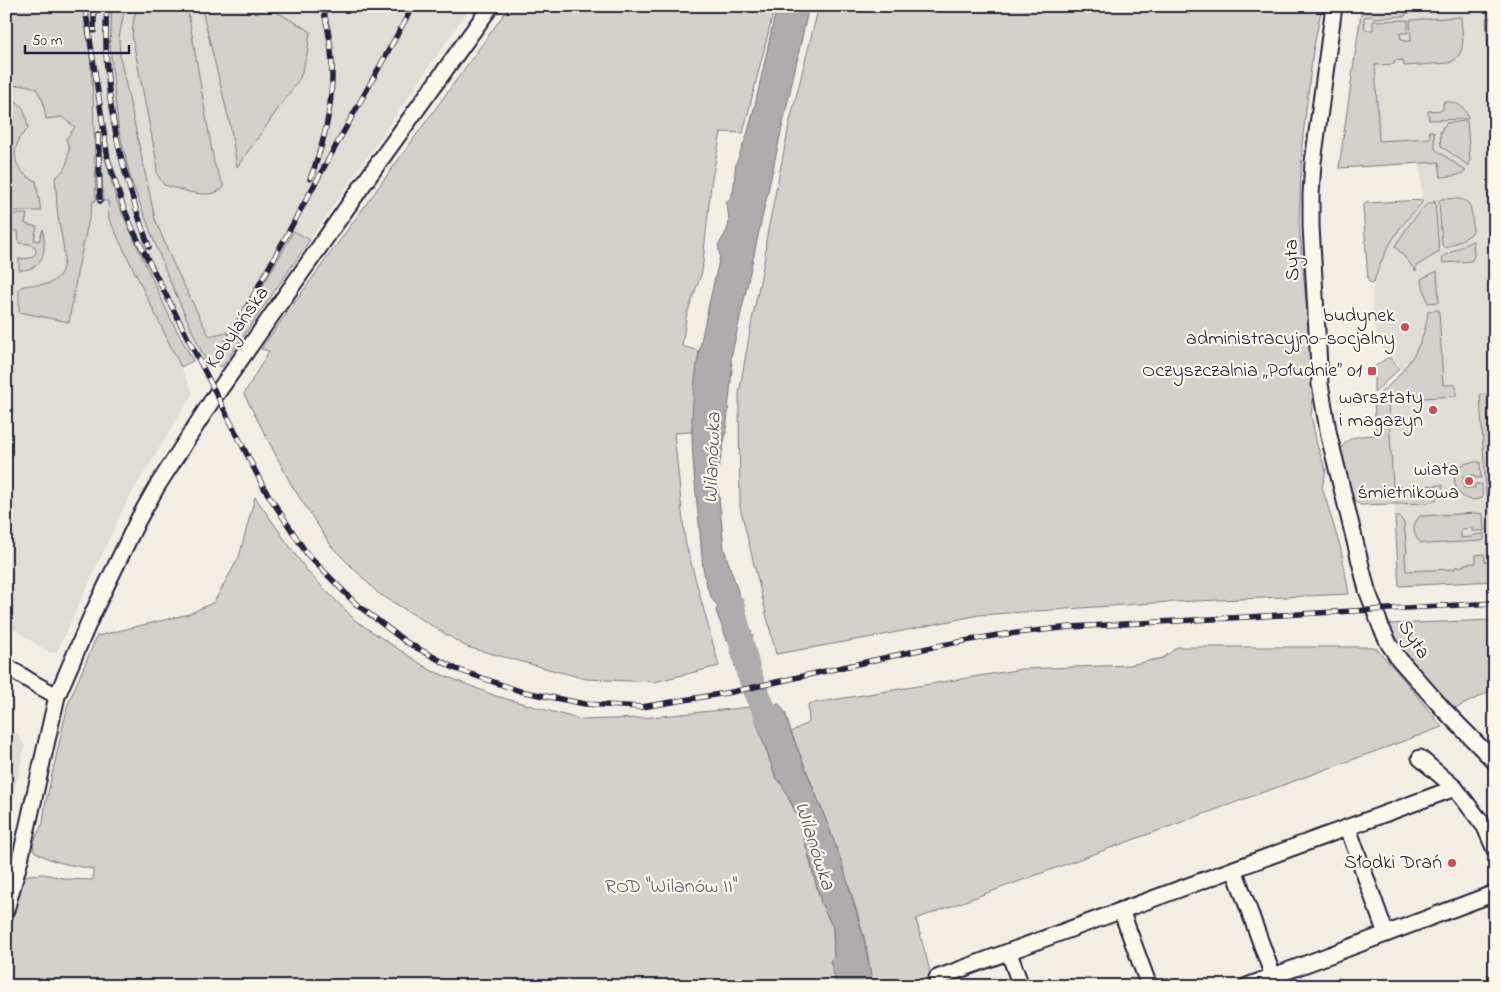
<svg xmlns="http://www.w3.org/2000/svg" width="1501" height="992" font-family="'Indie Flower',sans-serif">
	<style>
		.built { fill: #e0dcd6 }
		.green { fill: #d4d1cc; stroke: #7b7a84 }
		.water { fill: #aeabad; stroke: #76747f }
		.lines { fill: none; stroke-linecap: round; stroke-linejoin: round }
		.river { stroke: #aeabad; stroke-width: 25 }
		.minor-casing { stroke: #22223b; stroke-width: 19 }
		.minor { stroke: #fbf7ec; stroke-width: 15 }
		.rail-casing { stroke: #22223b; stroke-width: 5.5 }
		.rail { stroke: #fbf7ec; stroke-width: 4; stroke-dasharray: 11; stroke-linecap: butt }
		.poi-dot { fill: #d1495b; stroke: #fbf7ec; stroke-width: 2 }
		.labels { text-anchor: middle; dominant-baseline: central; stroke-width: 4.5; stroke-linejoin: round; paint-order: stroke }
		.street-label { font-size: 20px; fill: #22223b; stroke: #fbf7ec }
		.poi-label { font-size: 20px; fill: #22223b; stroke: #fbf7ec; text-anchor: end }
		.park-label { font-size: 20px; fill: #575766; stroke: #fbf7ec }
		.water-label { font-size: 21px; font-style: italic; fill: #535263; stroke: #fbf7ec }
	</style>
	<rect width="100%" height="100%" fill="#f2eee5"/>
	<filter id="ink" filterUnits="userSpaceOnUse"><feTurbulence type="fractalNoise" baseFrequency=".02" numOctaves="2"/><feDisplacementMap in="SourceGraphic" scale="10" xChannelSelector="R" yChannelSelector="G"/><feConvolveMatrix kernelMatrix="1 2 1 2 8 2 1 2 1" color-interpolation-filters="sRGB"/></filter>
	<g filter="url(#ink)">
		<g class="built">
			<polygon points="6,6 471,6 222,367 205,359 193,361 181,367 193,393 127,501 56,653 50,653 6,624"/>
			<polygon points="1362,6 1495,6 1495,581 1399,586 1388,400 1456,395 1455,385 1443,385 1428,311 1424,335 1413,358 1403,371 1390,358 1380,344 1374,324 1372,296 1374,281 1383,257 1390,242 1406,219 1422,203 1420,163 1339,168"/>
			<polygon points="6,719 25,745 6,826"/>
		</g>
		<g class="green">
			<path d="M 6,6 L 82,6 L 90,53 L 93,95 L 96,201 L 93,201 L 78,268 L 69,322 L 19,312 L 19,290 L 21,287 C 31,283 42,287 52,282 C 57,279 62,273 63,267 C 67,254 60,231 58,217 C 56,204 57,191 55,178 C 64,172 69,163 68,151 L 70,150 L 66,139 L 75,127 L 62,117 L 46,119 L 43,101 L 36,88 L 25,85 L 6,86 Z"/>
			<polygon points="112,6 125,6 119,38 120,57 155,219 173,263 209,336 227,332 229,333 215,358 220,361 294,231 310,240 222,367 205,359 168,277 131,180 118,126 110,46"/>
			<path d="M 138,6 L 187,6 L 214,163 L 224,187 C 210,202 181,189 164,185 L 157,174 L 156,158 L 132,36 L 134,17 Z"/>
			<polygon points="201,6 266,6 310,31 307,55 300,78 237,167 230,124"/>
			<polygon points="510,6 775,6 743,133 721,132 711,184 702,272 686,317 682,346 699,351 695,384 692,432 674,433 685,541 719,666 654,682 586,679 467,647 378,593 332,547 292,486 244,394 269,351 261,349"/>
			<polygon points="819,6 1322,6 1313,51 1302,144 1299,223 1314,390 1311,415 1317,445 1326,471 1322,487 1341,550 1349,594 1153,603 979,615 878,636 776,654 740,507 739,394 752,320 765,257 766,240 790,121"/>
			<path d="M 1362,6 L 1434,6 L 1434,11 L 1406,13 L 1405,16 L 1373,18 L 1372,16 L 1364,17 L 1365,30 L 1373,30 L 1373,21 L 1408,20 L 1408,33 L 1400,33 L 1401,39 L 1404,39 L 1404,41 L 1411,41 L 1410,20 L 1461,17 C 1462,35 1468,55 1449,63 L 1404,66 L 1403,60 L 1394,61 L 1394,64 L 1375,65 L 1379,141 L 1430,138 L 1429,131 L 1432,131 L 1434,132 L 1435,149 L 1466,171 C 1458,177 1450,176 1441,177 L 1439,162 L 1339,168 Z"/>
			<polygon points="1486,18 1495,18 1495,51 1488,51"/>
			<path d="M 6,98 C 24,100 26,114 28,129 L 18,139 L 19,140 C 10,157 18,174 36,181 L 41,211 L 6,211 Z"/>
			<path d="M 1443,102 C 1456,101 1466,106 1468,119 L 1429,120 L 1428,111 L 1443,110 Z"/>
			<polygon points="1467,121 1470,161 1469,166 1441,146 1440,132 1442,132 1442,127 1445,127 1446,123"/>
			<polygon points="101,142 117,202 170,318 193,361 181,367 109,219 108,201 103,201"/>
			<path d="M 1441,199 C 1473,197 1471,202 1473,231 L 1470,235 L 1447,248 L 1442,245 L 1439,201 Z"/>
			<path d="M 1422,200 L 1422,203 C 1399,225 1384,250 1374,281 L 1372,283 L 1368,281 L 1363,206 L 1366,203 Z"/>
			<polygon points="1434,200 1435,200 1439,252 1416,266 1416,271 1395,246 1411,222 1428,203 1434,203"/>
			<path d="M 8,214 L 27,214 L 25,224 L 37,227 L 34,240 L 39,241 L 43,229 C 46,250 45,270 19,270 L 19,259 L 31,258 L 36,253 L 35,247 L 30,244 L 19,243 L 18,231 L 8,231 Z"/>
			<polygon points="1472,241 1473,241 1474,256 1471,261 1443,263 1442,257"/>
			<polygon points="1437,271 1439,302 1428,303 1421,279"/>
			<path d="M 1439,310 L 1443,385 L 1456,385 L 1456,396 L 1388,400 L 1393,487 L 1443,485 C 1443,495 1437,500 1428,503 L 1360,505 L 1352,498 L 1340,455 C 1343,435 1360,436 1376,435 L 1374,398 C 1403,375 1425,348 1428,311 Z"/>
			<polygon points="1387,358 1390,358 1399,369 1374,393 1374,367"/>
			<polygon points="1487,394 1492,482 1486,495 1480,395"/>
			<path d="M 1480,462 L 1481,478 L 1475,478 L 1474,475 L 1463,476 L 1464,488 L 1475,488 L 1475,484 L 1482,484 L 1482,498 C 1456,508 1445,472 1464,464 C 1469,462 1475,462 1480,462 Z"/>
			<path d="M 255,497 L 307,571 L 356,621 L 430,670 L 496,696 L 582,720 L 642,718 L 751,707 L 776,778 L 781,783 L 799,819 L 821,903 L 833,928 L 834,957 L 830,961 L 837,986 L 6,986 L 6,939 L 18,883 L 28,875 L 44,874 L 67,879 L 93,880 L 93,869 C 72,865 52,863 34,851 L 33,843 L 43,823 L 45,806 L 68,704 L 97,636 L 189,614 L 214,602 L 239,557 Z"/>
			<path d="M 1478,513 L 1483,514 L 1484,531 L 1472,531 L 1472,528 L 1461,529 L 1461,538 L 1472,537 L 1473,535 L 1484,534 L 1484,540 L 1480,541 L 1427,544 L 1420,542 C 1412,534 1412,524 1420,516 Z"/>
			<polygon points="1395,517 1400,517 1404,523 1407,553 1405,555 1406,571 1455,569 1455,567 1464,566 1464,564 1476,563 1476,555 1484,554 1485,562 1495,562 1495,581 1399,586"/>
			<polygon points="1495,620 1495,689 1458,707 1453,708 1404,651 1389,624"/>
			<path d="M 1177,647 L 1375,647 L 1405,681 L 1442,727 L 916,919 L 934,986 L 873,986 C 870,970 868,953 864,937 C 845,866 818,799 791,732 L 809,722 L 808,704 L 1022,669 L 1129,665 L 1163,658 Z"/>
		</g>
		<g class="water">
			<path d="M 777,6 L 809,6 L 731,358 L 732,370 L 726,433 L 717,476 L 724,549 L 753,637 L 727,640 L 716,611 L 718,606 C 702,592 702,553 700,534 C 697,500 692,465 692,432 C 691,372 707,314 720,256 L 718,245 C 730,228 731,223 726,203 C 737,194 733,177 736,164 C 739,154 744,144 747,135 C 759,93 767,49 777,6 Z"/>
			<polygon points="779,704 785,712 791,732 830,830 843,866 864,939 873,986 837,986 830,961 834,957 833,928 821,903 799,819 781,783 776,778 751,707"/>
		</g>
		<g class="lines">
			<polyline class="river" points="732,605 749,674 776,738"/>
			<g class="minor-casing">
				<g id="minor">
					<polyline points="1334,6 1313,162 1311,195 1311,226 1320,384 1329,436 1367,590 1381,627 1389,644 1399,659 1444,710 1495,762"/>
					<polyline points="6,666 35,684 57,696"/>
					<polyline points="1420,758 1455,788 1485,827 1495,850"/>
					<polyline points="1348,828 1386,934"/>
					<polyline points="1234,869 1273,976"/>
					<polyline points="6,910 20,860 57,696 92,615 138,520 156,488 213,399 374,169 491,6"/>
					<polyline points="1121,910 1149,986"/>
					<polyline points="1009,953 1021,986"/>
					<polyline points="937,978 1455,788"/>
					<polyline points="1247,986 1495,893"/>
				</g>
			</g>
			<use href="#minor" class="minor"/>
			<g class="rail-casing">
				<g id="rail">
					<polyline points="85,6 108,159 123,206 134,232 264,488 307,554 355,603 406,642 456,669 520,691 585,704 642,707 732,692 937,646 998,635 1071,627 1495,603"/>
					<polyline points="94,6 94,31"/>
					<path d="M 107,6 C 101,93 120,166 149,247"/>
					<polyline points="98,134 100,201"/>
					<path d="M 310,179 C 332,124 340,64 322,6"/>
					<polyline points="220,356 413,6"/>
				</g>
			</g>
			<use href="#rail" class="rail"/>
		</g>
	</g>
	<g class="poi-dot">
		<circle cx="1405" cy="327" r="5"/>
		<rect x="1367" y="366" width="10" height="10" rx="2.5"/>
		<circle cx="1433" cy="410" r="5"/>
		<circle cx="1469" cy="481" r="5"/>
		<circle cx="1452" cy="863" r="5"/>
	</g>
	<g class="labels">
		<g class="street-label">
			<text transform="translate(1293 260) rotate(-93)">Syta</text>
			<text transform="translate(238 328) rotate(-55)">Kobylańska</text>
			<text transform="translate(1413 640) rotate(57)">Syta</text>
		</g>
		<g class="poi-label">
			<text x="1395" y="316">budynek<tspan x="1395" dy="23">administracyjno-socjalny</tspan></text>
			<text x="1362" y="371">Oczyszczalnia „Południe” 01</text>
			<text x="1423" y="398">warsztaty<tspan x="1423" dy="23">i magazyn</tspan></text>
			<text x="1459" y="470">wiata<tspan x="1459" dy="23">śmietnikowa</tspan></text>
			<text x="1442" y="863">Słodki Drań</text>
		</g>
		<g class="park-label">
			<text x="671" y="887">ROD "Wilanów II"</text>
		</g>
		<g class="water-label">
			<text transform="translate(713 458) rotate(-88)">Wilanówka</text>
			<text transform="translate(814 846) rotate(72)">Wilanówka</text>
		</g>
	</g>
	<rect width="1501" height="992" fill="none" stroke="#fbf7ec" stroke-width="25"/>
	<rect x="12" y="12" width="1476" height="967" fill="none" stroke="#22223b" stroke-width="2" filter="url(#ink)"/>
	<path d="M25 45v8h104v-8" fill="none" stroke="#22223b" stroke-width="2.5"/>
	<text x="32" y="45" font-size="15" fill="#22223b" stroke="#fbf7ec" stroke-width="4" paint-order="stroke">50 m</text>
</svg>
